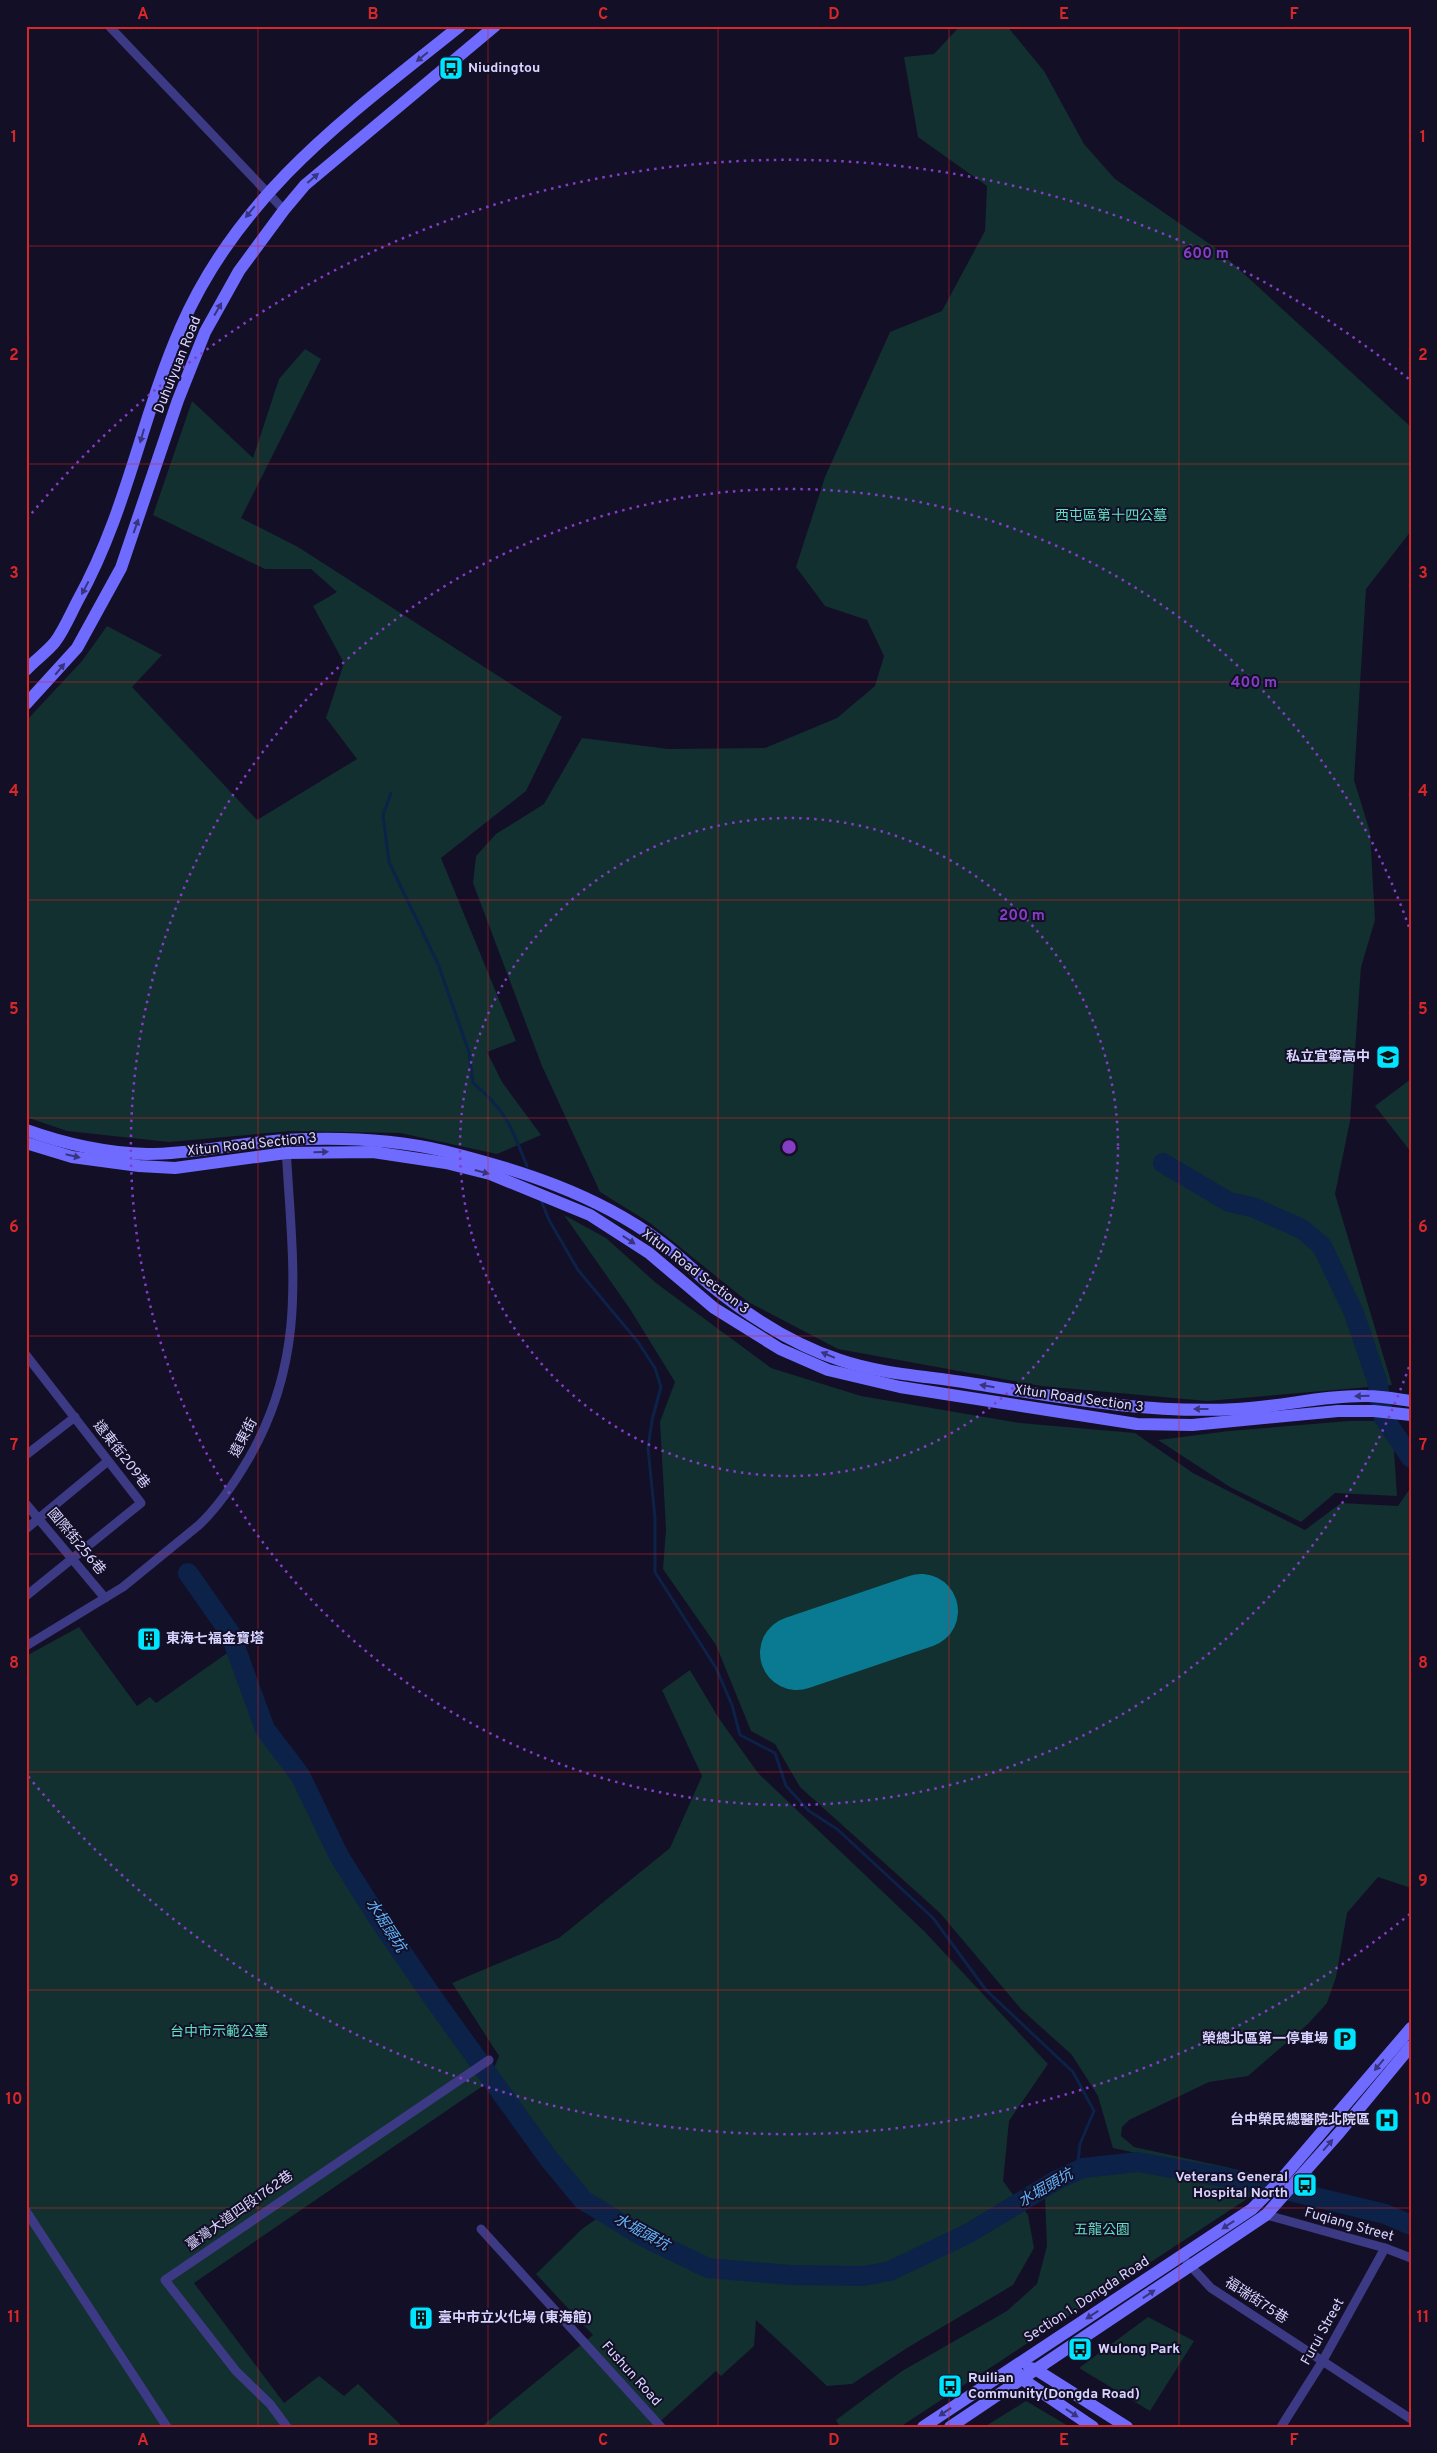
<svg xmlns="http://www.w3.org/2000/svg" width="1437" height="2453" font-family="Overpass,'Noto Sans TC',sans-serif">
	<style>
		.green { fill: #12302f }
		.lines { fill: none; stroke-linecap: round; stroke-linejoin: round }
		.stream { stroke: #0c2248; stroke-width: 3 }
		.river { stroke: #0c2248; stroke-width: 20 }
		.runway { stroke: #0a7a92; stroke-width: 74 }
		.street { stroke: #3d3a85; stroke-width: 9 }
		.secondary { stroke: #6f6bff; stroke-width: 12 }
		.oneway { fill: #38347d }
		.grid { fill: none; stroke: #d62828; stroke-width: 1; stroke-opacity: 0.55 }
		.ring { fill: none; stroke: #843dc5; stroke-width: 2.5; stroke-dasharray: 2.5 5 }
		.labels { text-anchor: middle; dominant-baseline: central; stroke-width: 4; stroke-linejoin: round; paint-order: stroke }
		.poi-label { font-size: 14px; font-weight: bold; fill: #d9d4ff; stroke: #130f26; text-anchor: start }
		.street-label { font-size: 14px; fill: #d9d4ff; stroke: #130f26 }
		.park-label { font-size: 14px; fill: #5fe0c0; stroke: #130f26 }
		.water-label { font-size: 15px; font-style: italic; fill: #62b6ff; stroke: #130f26 }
		.centre { fill: #843dc5; stroke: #130f26; stroke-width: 2.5 }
		.ring-label { font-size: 15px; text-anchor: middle; font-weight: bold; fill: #843dc5; stroke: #130f26; stroke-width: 4; stroke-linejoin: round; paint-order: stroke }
		.neatline { fill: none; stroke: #d62828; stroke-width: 2 }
		.grid-label { font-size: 16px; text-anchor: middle; font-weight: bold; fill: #d62828 }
	</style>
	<rect width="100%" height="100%" fill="#130f26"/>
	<g class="green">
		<polygon points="960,26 1007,26 1044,71 1084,144 1115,179 1217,249 1411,427 1411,531 1366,589 1354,780 1370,832 1375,920 1361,967 1350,1121 1335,1194 1392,1385 1207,1401 1041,1386 838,1349 748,1302 650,1223 600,1192 542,1066 473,883 476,856 496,834 544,804 582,738 668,749 765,748 837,718 875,686 884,656 867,620 825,606 796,567 825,477 890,332 942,311 985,231 987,186 918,137 904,57 934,54"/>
		<polygon points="305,349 321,359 241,518 298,547 562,717 526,791 441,858 516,1041 487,1052 502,1082 541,1135 497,1154 400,1133 291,1131 169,1142 67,1131 26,1117 26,721 82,661 107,626 162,655 132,687 257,820 357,759 326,718 344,663 313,606 337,592 311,569 265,569 153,515 192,401 253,458 279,379"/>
		<polygon points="1411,1079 1411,1152 1375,1106"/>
		<polygon points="564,1215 606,1238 656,1283 771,1368 861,1396 1020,1423 1135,1433 1193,1473 1305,1530 1341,1503 1398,1506 1411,1487 1411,1888 1378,1877 1347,1913 1336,1977 1327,2003 1308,2024 1248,2076 1209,2082 1129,2120 1122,2127 1121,2136 1134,2147 1244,2171 1248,2177 1113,2148 1098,2096 1072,2055 1021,2009 940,1913 800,1787 775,1744 751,1731 716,1645 663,1569 666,1529 660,1422 675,1382 630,1309"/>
		<polygon points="1349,1421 1392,1421 1397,1496 1335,1493 1301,1522 1230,1487 1158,1440 1229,1431"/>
		<polygon points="79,1627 137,1706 150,1697 156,1703 233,1649 262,1732 298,1777 337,1858 376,1921 434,2004 471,2051 489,2080 499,2056 452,1983 559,1938 670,1848 702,1776 662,1690 690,1670 718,1717 758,1773 925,1932 1048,2064 1009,2121 1003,2181 1028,2215 1034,2248 1013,2285 907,2348 852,2384 827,2386 756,2320 754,2346 721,2376 716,2371 654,2427 481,2427 593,2335 536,2274 582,2229 599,2217 574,2197 527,2144 490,2081 194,2283 284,2403 319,2376 344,2396 358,2384 403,2427 26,2427 26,1656"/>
		<path d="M 1135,2168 L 1259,2191 L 900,2427 L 840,2427 L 836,2420 L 902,2371 L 1007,2311 L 1037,2284 L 1047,2246 L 1045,2197 C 1051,2192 1058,2186 1065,2183 C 1086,2172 1114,2179 1135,2168 Z"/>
		<polygon points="1148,2317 1194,2341 1150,2411 1079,2368"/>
		<polygon points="1026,2401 1070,2427 984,2427"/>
	</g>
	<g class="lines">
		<g class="stream">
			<path d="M 391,793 L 383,815 L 389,862 L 438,964 L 469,1052 L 473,1083 C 507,1111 511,1127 527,1166"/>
			<polyline points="541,1200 549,1220 578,1270 638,1342 655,1368 661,1387 652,1420 648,1448 655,1518 655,1572 716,1668 732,1705 740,1735 775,1753 786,1786 809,1811 837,1829 933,1918 986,1990 1073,2072 1094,2111 1080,2144 1077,2170"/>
		</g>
		<g class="river">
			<polyline points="1163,1163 1229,1202 1252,1207 1302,1229 1322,1246 1354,1313 1377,1381 1384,1418 1411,1458"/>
			<polyline points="188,1573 230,1633 265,1729 300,1775 339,1856 378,1918 436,2002 549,2159 583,2200 642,2236 708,2268 790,2275 864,2276 890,2271 969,2233 1057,2180 1083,2168 1138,2162 1255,2183 1315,2197 1385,2214 1411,2225"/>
		</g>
		<polyline class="runway" points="797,1653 921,1611"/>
		<g class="street">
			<polyline points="109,26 284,210"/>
			<polyline points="26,1355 141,1503 26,1596"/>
			<polyline points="26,1455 75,1417"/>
			<polyline points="26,1504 105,1598"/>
			<polyline points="26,1529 108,1461"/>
			<path d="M 26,1646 L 123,1587 L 199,1525 C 219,1506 235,1482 249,1458 C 309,1354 292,1261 286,1147"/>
			<polyline points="26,2211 167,2427"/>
			<polyline points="1263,2214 1385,2248 1411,2258"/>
			<polyline points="481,2229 661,2427"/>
			<polyline points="1187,2262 1211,2288 1411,2419"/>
			<polyline points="287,2427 270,2404 236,2371 165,2280 489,2060"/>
			<polyline points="1281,2427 1322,2362 1385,2248"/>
		</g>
		<g class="secondary">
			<path d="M 26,670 C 35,660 47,652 55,642 C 64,630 71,613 78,600 C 127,512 141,418 181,327 C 240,192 348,116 460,26"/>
			<polyline points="26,704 77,648 121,568 178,400 205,332 239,271 284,210 305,185 495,26"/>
			<path d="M 26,1130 C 65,1144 105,1153 147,1154 C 194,1154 239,1143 285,1140 C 339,1137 392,1139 444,1151 C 520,1170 595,1194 658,1240 C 676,1253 692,1269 708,1283 C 747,1315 791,1344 840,1360 C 881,1374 926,1376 969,1383 C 1058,1397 1147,1414 1237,1409 C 1281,1407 1323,1395 1367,1396 C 1382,1396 1397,1399 1411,1401"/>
			<polyline points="26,1143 72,1157 139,1166 175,1168 286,1153 373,1152 446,1163 490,1174 590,1215 649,1253 714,1308 780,1349 828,1370 900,1387 1137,1424 1192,1425 1338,1411 1374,1411 1411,1415"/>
			<polyline points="1029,2368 1035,2369 1127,2427"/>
			<polyline points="1019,2374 1022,2379 1093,2427"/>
			<polyline points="923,2427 1252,2209 1279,2182 1411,2028"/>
			<polyline points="950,2427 1266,2215 1339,2133 1411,2046"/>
		</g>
	</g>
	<defs><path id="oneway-solid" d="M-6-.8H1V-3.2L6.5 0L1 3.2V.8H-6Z" transform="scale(1.25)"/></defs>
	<g class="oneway">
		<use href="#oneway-solid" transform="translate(422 57) rotate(141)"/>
		<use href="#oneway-solid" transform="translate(313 178) rotate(-41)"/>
		<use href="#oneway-solid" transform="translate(250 212) rotate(129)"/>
		<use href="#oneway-solid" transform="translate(218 309) rotate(-60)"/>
		<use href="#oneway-solid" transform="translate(142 436) rotate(106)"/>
		<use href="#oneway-solid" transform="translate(136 526) rotate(-71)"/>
		<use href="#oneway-solid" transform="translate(85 588) rotate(118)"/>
		<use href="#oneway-solid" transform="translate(60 669) rotate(-50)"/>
		<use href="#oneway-solid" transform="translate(321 1152) rotate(-1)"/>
		<use href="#oneway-solid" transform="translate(73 1156) rotate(13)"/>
		<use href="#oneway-solid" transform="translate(482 1172) rotate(15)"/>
		<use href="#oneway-solid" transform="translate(629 1240) rotate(33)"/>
		<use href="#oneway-solid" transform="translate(828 1355) rotate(-157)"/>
		<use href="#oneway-solid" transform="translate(987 1386) rotate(-171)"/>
		<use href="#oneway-solid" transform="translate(1362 1396) rotate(178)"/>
		<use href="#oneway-solid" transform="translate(1201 1409) rotate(180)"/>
		<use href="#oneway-solid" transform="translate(1379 2065) rotate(130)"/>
		<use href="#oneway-solid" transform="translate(1328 2145) rotate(-49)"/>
		<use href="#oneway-solid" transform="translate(1228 2225) rotate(146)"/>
		<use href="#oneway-solid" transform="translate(1149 2294) rotate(-34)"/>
		<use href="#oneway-solid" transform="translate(1092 2315) rotate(147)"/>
		<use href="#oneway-solid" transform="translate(945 2412) rotate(146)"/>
		<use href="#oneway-solid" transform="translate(1072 2413) rotate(34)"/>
	</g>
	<path class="grid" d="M 258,26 L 258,2427M 488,26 L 488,2427M 718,26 L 718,2427M 949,26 L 949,2427M 1179,26 L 1179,2427M 26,246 L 1411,246M 26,464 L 1411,464M 26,682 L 1411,682M 26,900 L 1411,900M 26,1118 L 1411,1118M 26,1336 L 1411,1336M 26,1554 L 1411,1554M 26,1772 L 1411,1772M 26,1990 L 1411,1990M 26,2208 L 1411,2208"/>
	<g class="ring">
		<circle cx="789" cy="1147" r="329"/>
		<path d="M1409 1367A658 658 0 1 1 1409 927"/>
		<path d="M1410 1914A987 987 0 0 1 27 1775M27 519A987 987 0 0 1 1410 380"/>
	</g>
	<defs>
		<g id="bus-square" transform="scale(1.25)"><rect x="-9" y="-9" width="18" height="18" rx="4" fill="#00e5ff" stroke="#130f26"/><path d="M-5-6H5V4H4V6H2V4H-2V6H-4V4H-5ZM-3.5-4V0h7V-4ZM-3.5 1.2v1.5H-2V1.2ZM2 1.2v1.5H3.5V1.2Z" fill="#111"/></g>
		<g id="school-square" transform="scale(1.25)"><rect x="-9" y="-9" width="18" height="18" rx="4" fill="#00e5ff" stroke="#130f26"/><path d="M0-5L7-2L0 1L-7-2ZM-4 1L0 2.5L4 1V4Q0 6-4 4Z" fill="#111"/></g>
		<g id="building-square" transform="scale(1.25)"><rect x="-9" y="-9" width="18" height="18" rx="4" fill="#00e5ff" stroke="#130f26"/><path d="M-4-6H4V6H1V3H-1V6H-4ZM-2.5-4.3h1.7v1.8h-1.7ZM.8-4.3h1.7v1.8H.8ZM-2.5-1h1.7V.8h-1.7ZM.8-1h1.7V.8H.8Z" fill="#111"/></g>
		<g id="parking-square" transform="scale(1.25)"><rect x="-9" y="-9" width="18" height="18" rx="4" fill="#00e5ff" stroke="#130f26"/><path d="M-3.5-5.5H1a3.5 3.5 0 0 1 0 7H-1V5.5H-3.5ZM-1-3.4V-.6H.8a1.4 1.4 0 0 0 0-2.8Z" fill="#111"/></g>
		<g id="hospital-square" transform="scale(1.25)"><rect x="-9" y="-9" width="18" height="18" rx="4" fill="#00e5ff" stroke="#130f26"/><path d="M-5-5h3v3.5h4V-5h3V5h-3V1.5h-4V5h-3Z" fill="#111"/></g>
	</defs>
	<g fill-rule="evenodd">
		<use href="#bus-square" x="451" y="68"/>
		<use href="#school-square" x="1388" y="1057"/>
		<use href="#building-square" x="149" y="1639"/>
		<use href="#parking-square" x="1345" y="2039"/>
		<use href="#hospital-square" x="1387" y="2120"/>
		<use href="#bus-square" x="1305" y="2185"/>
		<use href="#building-square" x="421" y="2318"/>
		<use href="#bus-square" x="1080" y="2349"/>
		<use href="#bus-square" x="950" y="2386"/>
	</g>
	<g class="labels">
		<g class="poi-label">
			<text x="468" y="68">Niudingtou</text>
			<text x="1370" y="1057" text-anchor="end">私立宜寧高中</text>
			<text x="166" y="1639">東海七福金寶塔</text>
			<text x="1328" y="2039" text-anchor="end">榮總北區第一停車場</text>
			<text x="1370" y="2120" text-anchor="end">台中榮民總醫院北院區</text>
			<text x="1288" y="2177" text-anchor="end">Veterans General<tspan x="1288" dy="16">Hospital North</tspan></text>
			<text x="438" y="2318">臺中市立火化場 (東海館)</text>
			<text x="1098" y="2349">Wulong Park</text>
			<text x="968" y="2378">Ruilian<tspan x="968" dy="16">Community(Dongda Road)</tspan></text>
		</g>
		<g class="street-label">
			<text transform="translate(178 365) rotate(-68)">Duhuiyuan Road</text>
			<text transform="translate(252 1145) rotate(-6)">Xitun Road Section 3</text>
			<text transform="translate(695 1272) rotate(37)">Xitun Road Section 3</text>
			<text transform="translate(1079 1399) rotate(8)">Xitun Road Section 3</text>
			<text transform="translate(244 1438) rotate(-62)">遠東街</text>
			<text transform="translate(121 1455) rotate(52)">遠東街209巷</text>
			<text transform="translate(76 1542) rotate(50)">國際街256巷</text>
			<text transform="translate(240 2211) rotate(-35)">臺灣大道四段1762巷</text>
			<text transform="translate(1349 2225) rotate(16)">Fuqiang Street</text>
			<text transform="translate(1087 2300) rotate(-33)">Section 1, Dongda Road</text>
			<text transform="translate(1256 2301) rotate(33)">福瑞街75巷</text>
			<text transform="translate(1323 2332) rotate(-61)">Furui Street</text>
			<text transform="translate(631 2374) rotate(48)">Fushun Road</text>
		</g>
		<g class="park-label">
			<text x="1111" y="516">西屯區第十四公墓</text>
			<text x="219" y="2032">台中市示範公墓</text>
			<text x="1102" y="2230">五龍公園</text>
		</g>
		<g class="water-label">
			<text transform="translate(385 1926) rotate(57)">水堀頭坑</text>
			<text transform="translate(1046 2189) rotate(-30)">水堀頭坑</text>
			<text transform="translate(641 2233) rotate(29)">水堀頭坑</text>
		</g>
	</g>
	<circle cx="789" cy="1147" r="8" class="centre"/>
	<g class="ring-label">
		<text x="1206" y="258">600 m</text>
		<text x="1254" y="687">400 m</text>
		<text x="1022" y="920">200 m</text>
	</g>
	<rect width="1437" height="2453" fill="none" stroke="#130f26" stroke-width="55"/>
	<rect x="28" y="28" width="1382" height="2398" class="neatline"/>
	<g class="grid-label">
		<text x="143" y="19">A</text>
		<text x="373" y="19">B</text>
		<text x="603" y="19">C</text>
		<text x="834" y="19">D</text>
		<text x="1064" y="19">E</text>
		<text x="1294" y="19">F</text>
		<text x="14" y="142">1</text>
		<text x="1423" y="142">1</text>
		<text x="14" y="360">2</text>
		<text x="1423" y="360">2</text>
		<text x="14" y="578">3</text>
		<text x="1423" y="578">3</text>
		<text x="14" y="796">4</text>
		<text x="1423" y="796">4</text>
		<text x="14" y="1014">5</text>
		<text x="1423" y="1014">5</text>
		<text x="14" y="1232">6</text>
		<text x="1423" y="1232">6</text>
		<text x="14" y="1450">7</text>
		<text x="1423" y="1450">7</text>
		<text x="14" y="1668">8</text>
		<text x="1423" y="1668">8</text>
		<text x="14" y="1886">9</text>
		<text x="1423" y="1886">9</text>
		<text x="14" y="2104">10</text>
		<text x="1423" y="2104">10</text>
		<text x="14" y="2322">11</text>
		<text x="1423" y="2322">11</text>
		<text x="143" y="2445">A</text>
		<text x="373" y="2445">B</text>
		<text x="603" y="2445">C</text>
		<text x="834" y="2445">D</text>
		<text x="1064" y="2445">E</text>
		<text x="1294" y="2445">F</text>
	</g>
</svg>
